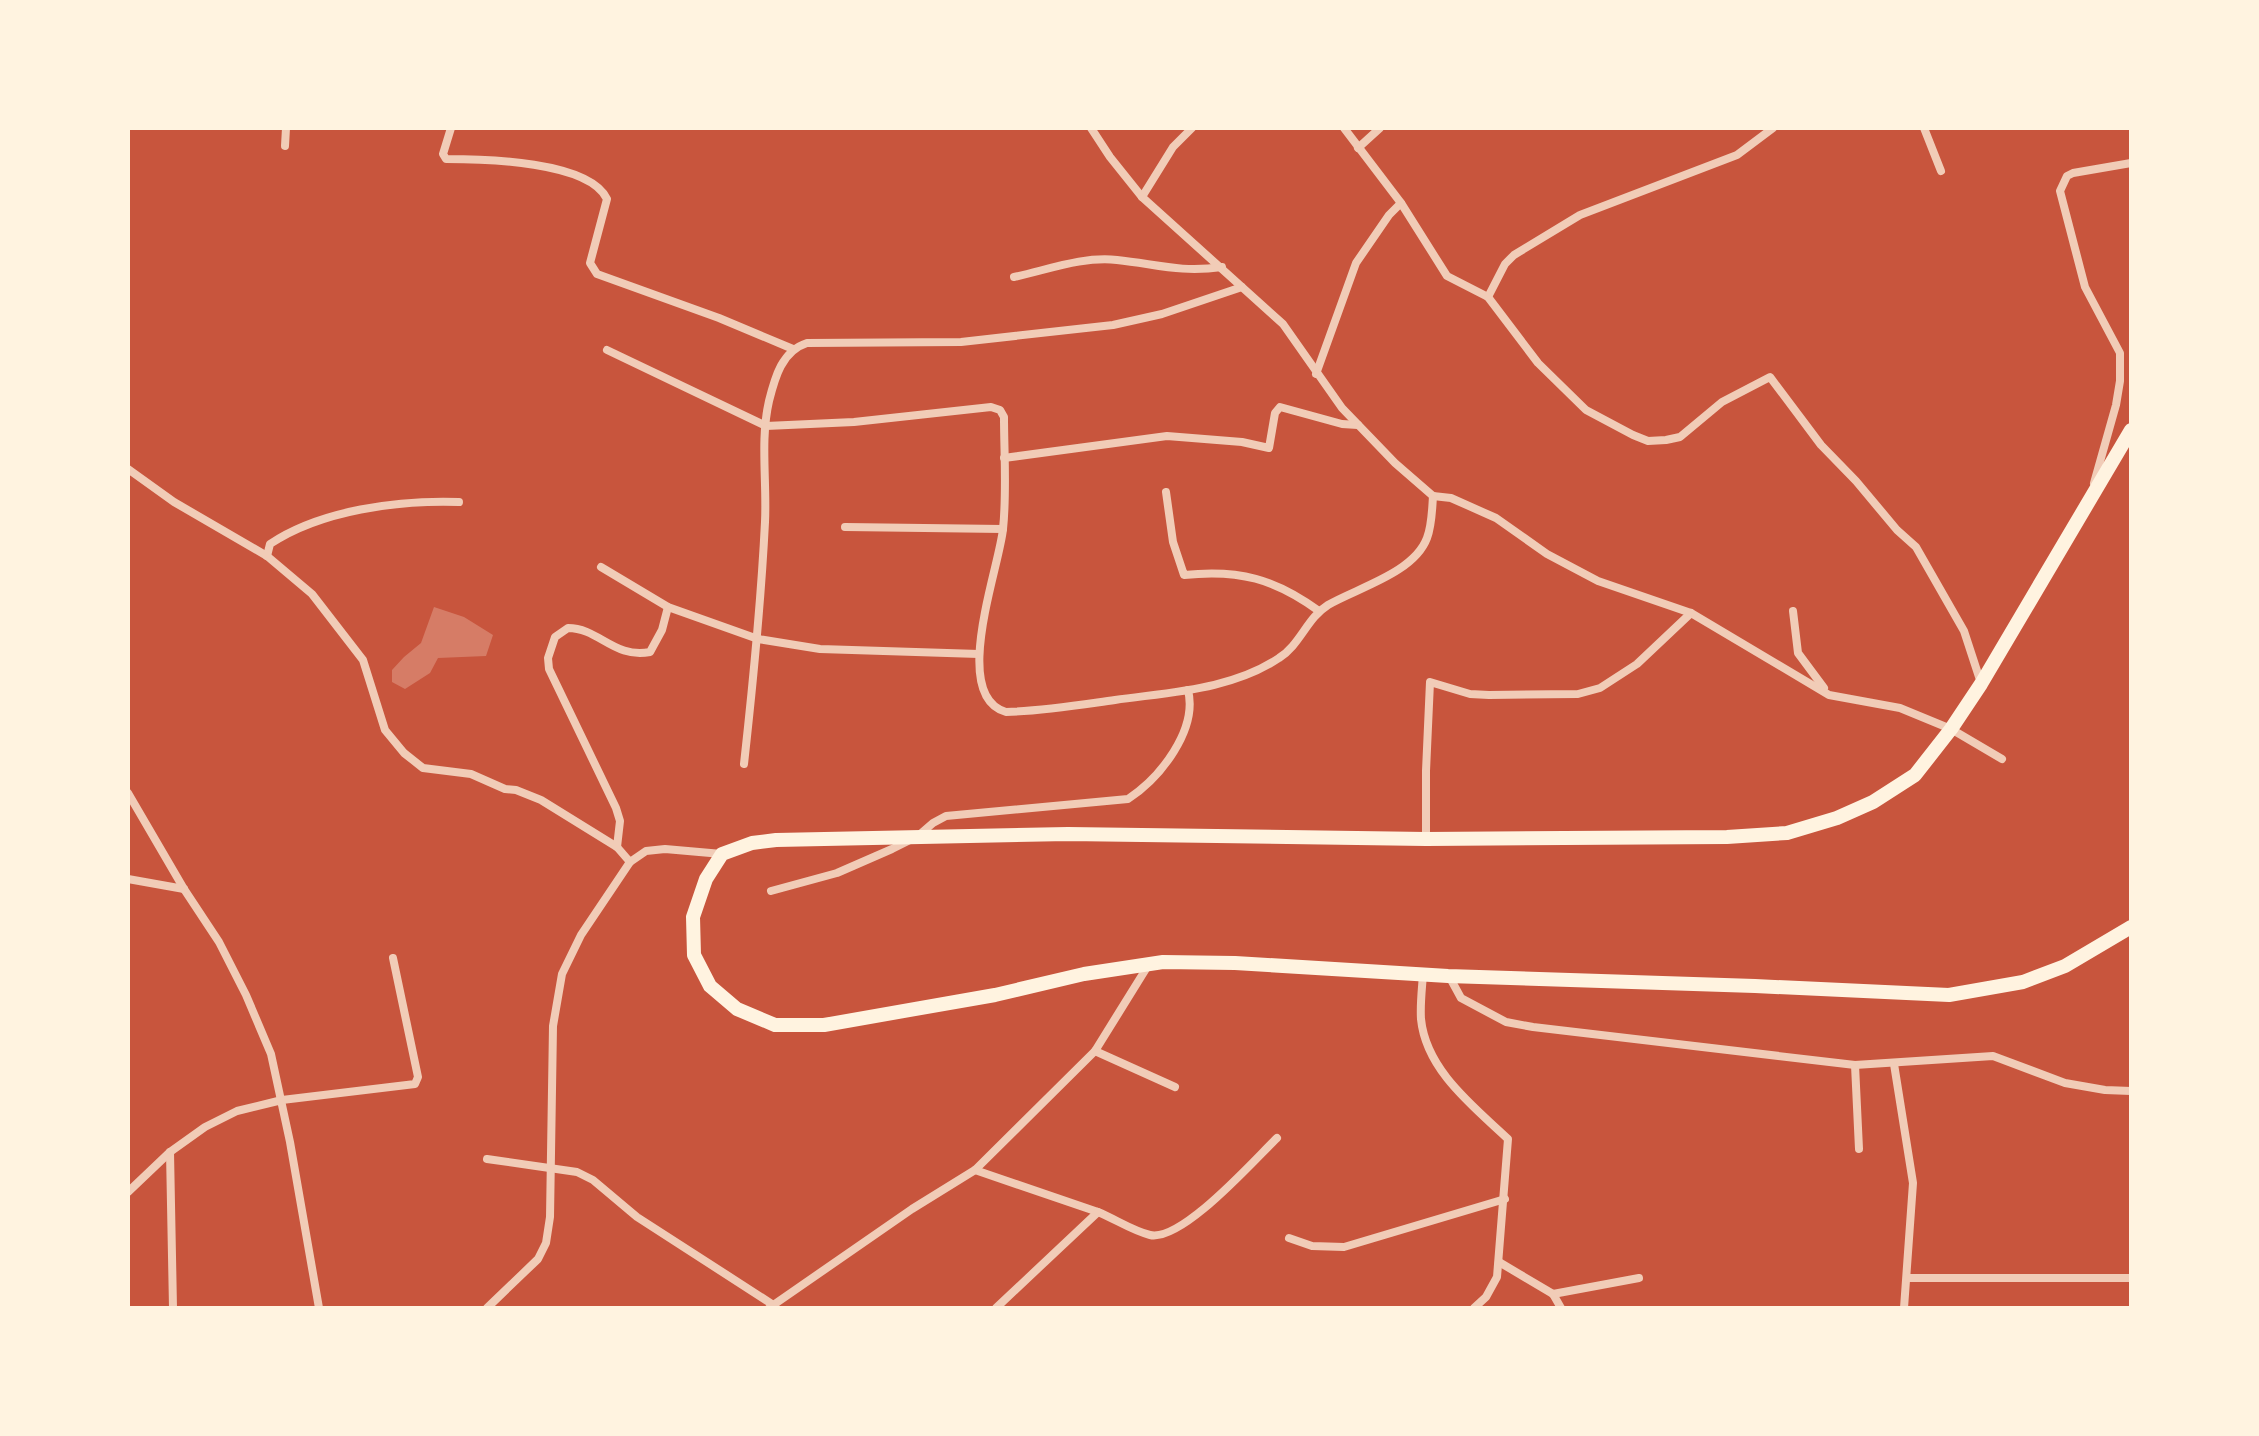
<svg xmlns="http://www.w3.org/2000/svg" width="2259" height="1436" font-family="Manrope,sans-serif">
	<style>
		.building { fill: #d67c66 }
		.lines { fill: none; stroke-linecap: round; stroke-linejoin: round }
		.minor { stroke: #f1ccb7; stroke-width: 8 }
		.primary { stroke: #fff3e0; stroke-width: 14 }
	</style>
	<rect width="100%" height="100%" fill="#c8553d"/>
	<polygon class="building" points="434,607 464,617 493,635 486,656 438,658 430,673 405,689 392,682 392,670 404,657 421,643"/>
	<g class="lines">
		<g class="minor">
			<path d="M 451,128 L 443,154 L 446,159 C 484,159 589,161 607,199 L 590,263 L 597,274 L 719,318 L 793,349"/>
			<polyline points="1091,128 1110,157 1142,197 1283,324 1342,408 1395,463 1433,496 1451,498 1496,518 1547,554 1598,581 1691,613 1829,695 1900,708 1951,729 2002,759"/>
			<polyline points="1344,128 1401,203 1447,276 1488,297 1538,363 1586,410 1633,435 1648,441 1666,440 1680,437 1722,402 1770,377 1821,445 1856,481 1897,530 1916,547 1964,631 1981,683"/>
			<polyline points="1924,128 1941,171"/>
			<polyline points="285,146 286,128"/>
			<polyline points="1358,148 1380,128"/>
			<polyline points="1142,197 1173,147 1192,128"/>
			<path d="M 1014,277 C 1047,270 1083,256 1117,260 C 1156,264 1180,273 1222,267"/>
			<polyline points="1488,297 1505,264 1514,255 1580,215 1737,155 1773,128"/>
			<path d="M 607,350 L 766,426 L 854,422 L 991,407 L 1000,410 L 1004,417 C 1004,453 1007,492 1003,529 C 999,569 950,696 1006,712 C 1043,711 1079,705 1115,700 C 1170,692 1231,690 1279,658 C 1300,645 1307,618 1328,605 C 1357,588 1414,573 1427,538 C 1432,525 1432,510 1433,496"/>
			<polyline points="1316,374 1356,263 1389,215 1401,203"/>
			<polyline points="1004,458 1167,436 1242,442 1269,448 1275,413 1280,407 1342,424 1358,425"/>
			<polyline points="128,469 174,502 267,556 312,594 363,660 385,730 404,753 423,768 471,774 505,789 516,790 541,800 617,847 630,862 646,851 665,849 722,854"/>
			<polyline points="2094,483 2116,405 2120,381 2120,353 2085,287 2060,191 2067,176 2073,173 2131,163"/>
			<path d="M 1166,492 L 1173,542 L 1184,575 C 1239,569 1275,579 1319,611"/>
			<polyline points="845,527 1003,529"/>
			<path d="M 267,556 L 270,544 C 321,510 398,500 459,502"/>
			<polyline points="601,567 668,607 758,639 820,649 979,654"/>
			<polyline points="1793,611 1798,653 1824,688"/>
			<path d="M 744,764 C 753,683 761,603 765,522 C 767,482 760,440 769,401 C 775,377 782,351 807,343 L 961,342 L 1113,325 L 1162,314 L 1242,287"/>
			<polyline points="128,793 184,889 219,942 246,995 271,1054 290,1142 319,1308"/>
			<polyline points="1426,839 1426,771 1430,682 1470,694 1489,695 1578,694 1600,688 1637,664 1691,613"/>
			<path d="M 617,847 L 620,821 L 616,808 L 549,669 L 548,658 L 555,637 L 568,628 C 599,628 614,659 650,652 L 662,630 L 668,607"/>
			<polyline points="128,879 184,889"/>
			<path d="M 771,891 L 837,873 L 892,849 L 918,836 L 933,823 L 946,816 L 1128,799 C 1160,778 1198,730 1188,690"/>
			<path d="M 1423,974 C 1422,989 1420,1004 1421,1019 C 1426,1070 1473,1106 1508,1139 L 1497,1277 L 1486,1297 L 1474,1308"/>
			<polyline points="1449,976 1461,998 1506,1022 1533,1027 1855,1065 1993,1056 2065,1083 2105,1090 2131,1091"/>
			<polyline points="1095,1051 1175,1087"/>
			<polyline points="1894,1064 1913,1183 1904,1308"/>
			<polyline points="1855,1065 1859,1149"/>
			<polyline points="170,1152 173,1308"/>
			<polyline points="487,1159 577,1172 593,1180 637,1217 775,1306"/>
			<polyline points="975,1170 1098,1212 996,1308"/>
			<polyline points="128,1192 170,1152 205,1127 237,1111 282,1100 415,1084 418,1077 393,958"/>
			<path d="M 1098,1212 C 1115,1219 1133,1231 1150,1235 C 1182,1242 1254,1160 1277,1138"/>
			<polyline points="1289,1238 1312,1246 1344,1247 1505,1199"/>
			<polyline points="1499,1262 1553,1294 1561,1308"/>
			<polyline points="1907,1278 2130,1278"/>
			<polyline points="1553,1294 1639,1278"/>
			<polyline points="487,1308 538,1259 546,1243 550,1217 553,1026 562,974 581,935 630,862"/>
			<polyline points="769,1308 912,1209 975,1170 1095,1051 1149,964"/>
		</g>
		<polyline class="primary" points="2131,430 1981,684 1951,729 1915,775 1873,802 1837,818 1787,833 1727,837 1426,839 1068,834 776,840 752,843 722,854 706,879 693,917 694,955 710,986 737,1009 775,1025 824,1025 995,995 1084,974 1163,962 1235,963 1448,976 1755,986 1949,995 2023,982 2065,966 2131,927"/>
	</g>
	<rect width="2259" height="1436" fill="none" stroke="#fff3e0" stroke-width="260"/>
</svg>
